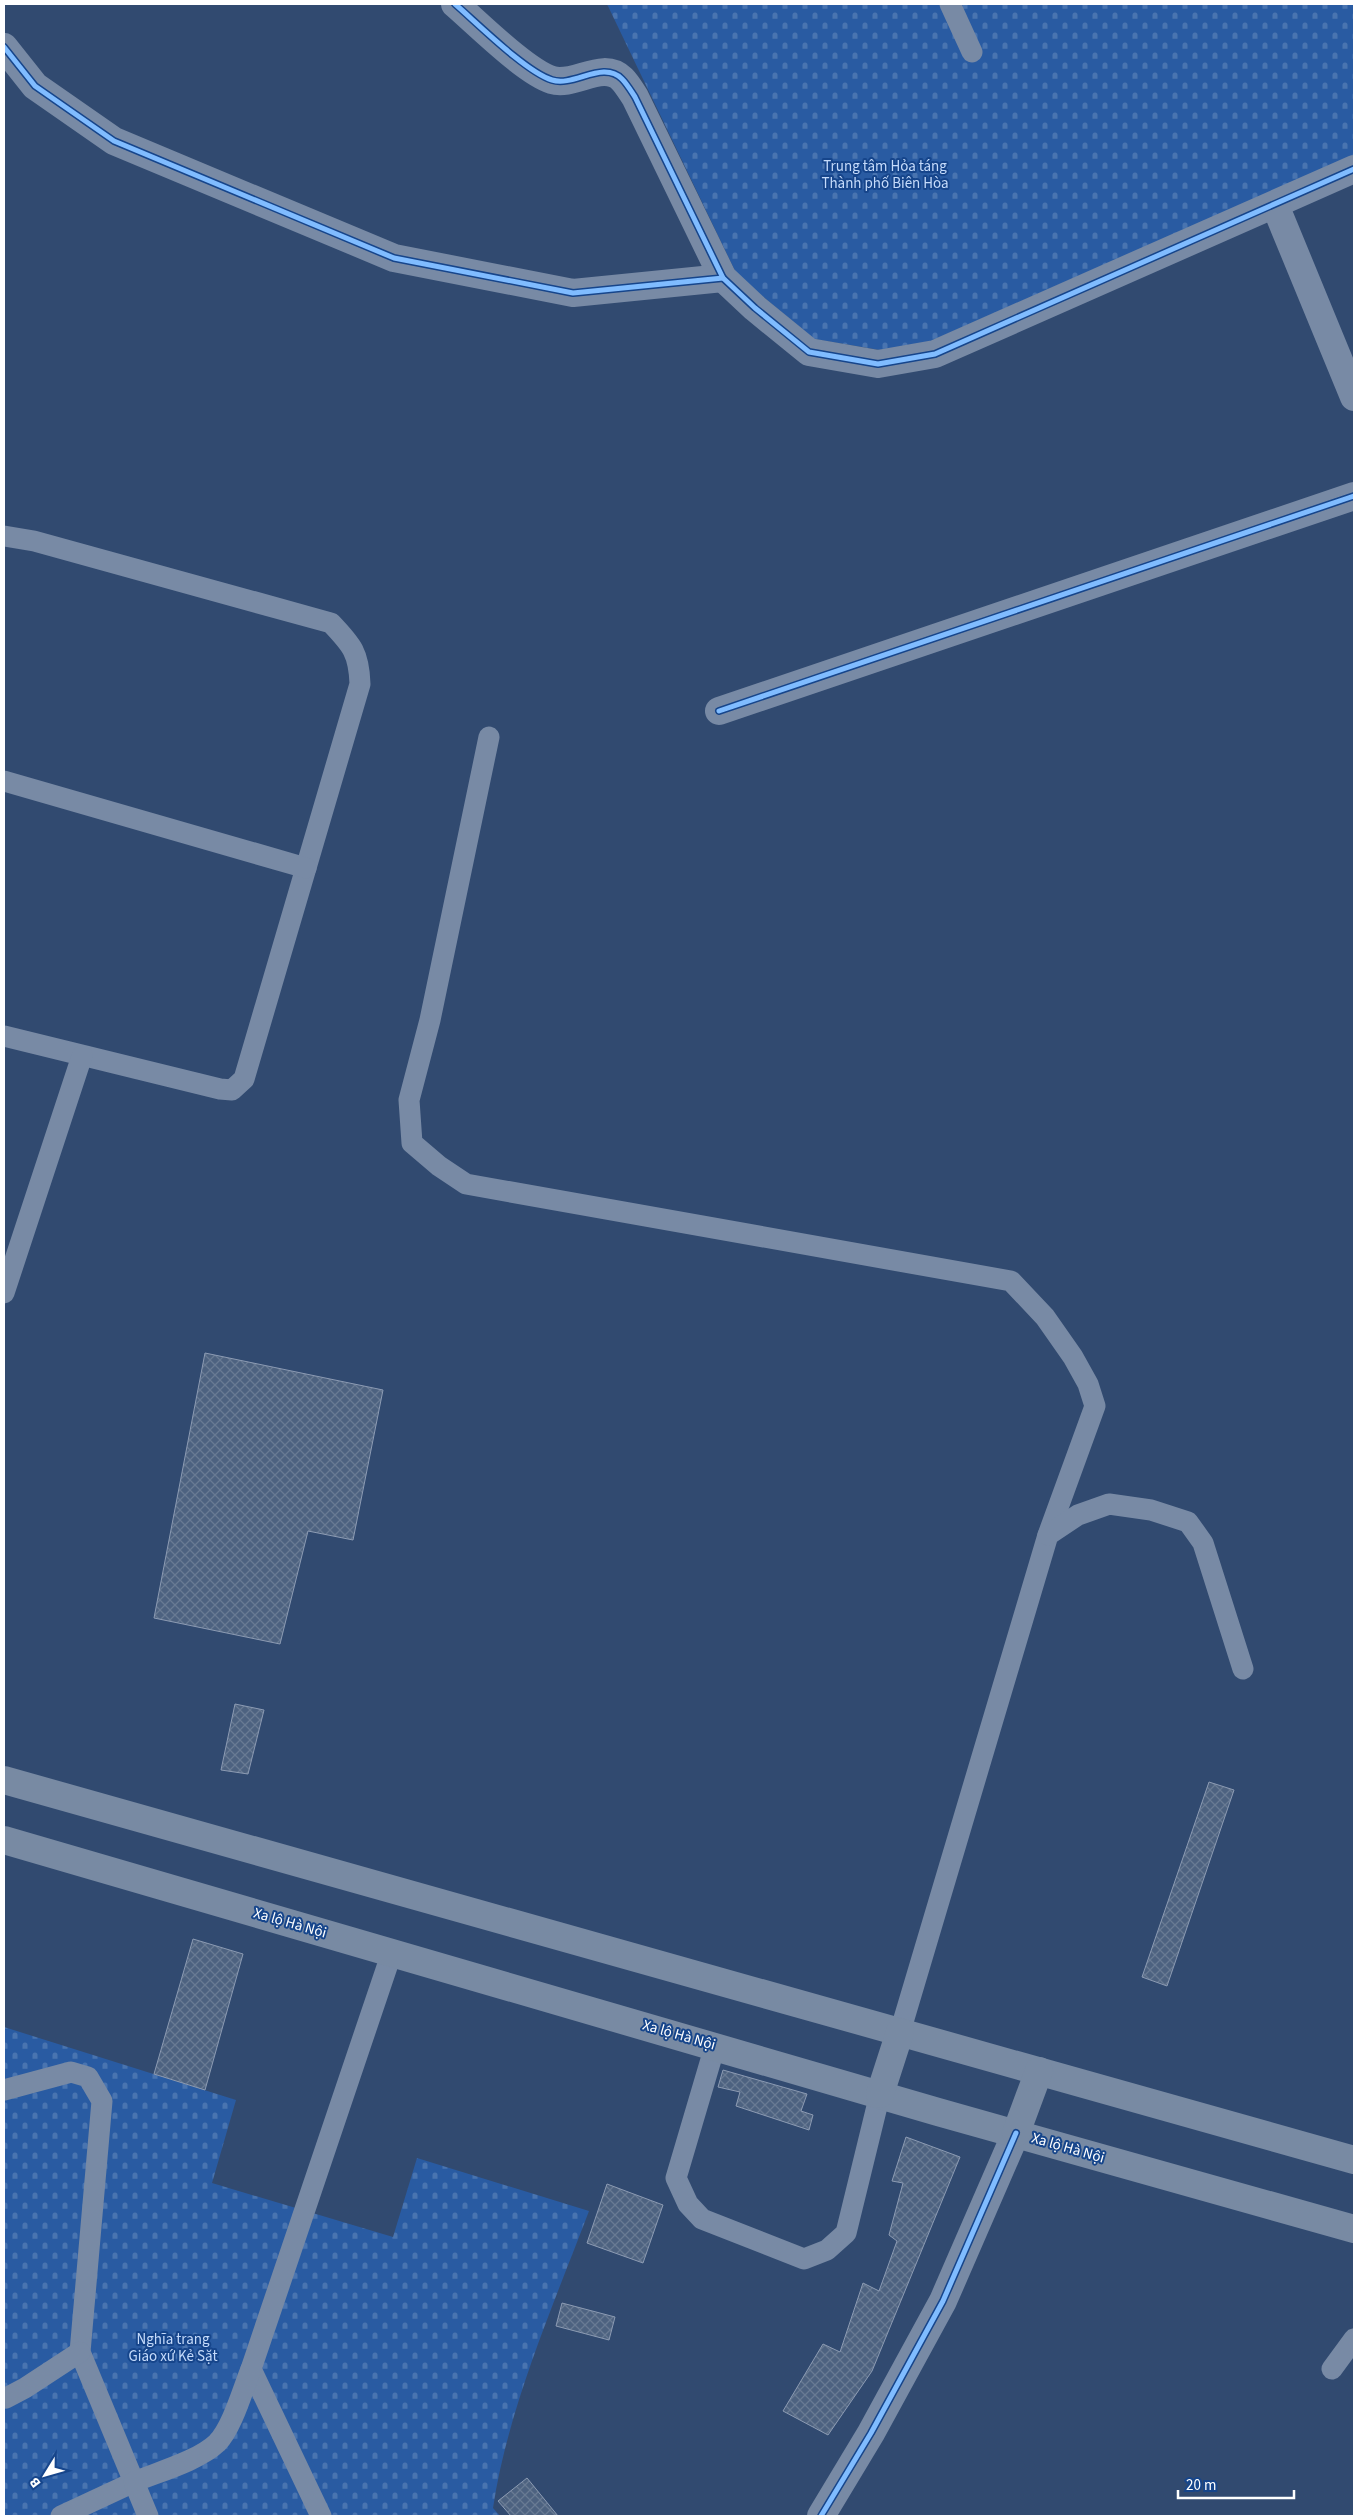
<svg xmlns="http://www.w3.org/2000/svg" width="1358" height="2520" font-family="'Source Sans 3',sans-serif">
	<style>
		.cemetery { fill: url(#cemetery-stones) }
		.building { fill: url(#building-cross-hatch); stroke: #8c9bb3 }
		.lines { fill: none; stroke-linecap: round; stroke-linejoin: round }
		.service { stroke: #788aa5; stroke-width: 21 }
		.minor { stroke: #788aa5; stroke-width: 28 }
		.trunk { stroke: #788aa3; stroke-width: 28 }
		.cycleway-casing { stroke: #16458b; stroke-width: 8 }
		.cycleway { stroke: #80bcff; stroke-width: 5 }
		.labels { text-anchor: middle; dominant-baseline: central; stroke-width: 4; stroke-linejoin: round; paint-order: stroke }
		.park-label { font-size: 15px; fill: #c5dbfb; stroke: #16458b }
		.street-label { font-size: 15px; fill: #fff; stroke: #16458b }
	</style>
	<defs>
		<pattern id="cemetery-stones" width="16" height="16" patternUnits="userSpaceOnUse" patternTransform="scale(1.25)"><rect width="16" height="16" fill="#295ba2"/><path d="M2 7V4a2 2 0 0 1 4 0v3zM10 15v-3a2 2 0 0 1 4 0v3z" fill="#4974b0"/></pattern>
		<pattern id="building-cross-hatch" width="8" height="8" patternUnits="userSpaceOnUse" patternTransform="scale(1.25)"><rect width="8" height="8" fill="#4d6280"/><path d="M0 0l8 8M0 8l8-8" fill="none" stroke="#687a93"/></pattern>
	</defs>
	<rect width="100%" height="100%" fill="#314a70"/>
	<g class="cemetery">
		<polygon points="607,4 1354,4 1354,155 931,341 880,350 814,339 737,275"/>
		<path d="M 4,2027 L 236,2100 L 212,2183 L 393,2237 L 417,2158 L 589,2211 C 553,2306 508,2408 493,2508 L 500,2516 L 4,2516 Z"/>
	</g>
	<g class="building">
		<polygon points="205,1353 383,1390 353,1540 308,1531 280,1644 154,1618"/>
		<polygon points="235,1704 264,1710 248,1774 221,1770"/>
		<polygon points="1209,1782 1234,1790 1167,1986 1142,1977"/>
		<polygon points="193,1939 243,1954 205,2090 154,2074"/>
		<polygon points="723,2070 807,2094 801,2111 813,2115 809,2130 736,2106 740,2092 718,2087"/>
		<polygon points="906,2137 960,2157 872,2371 828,2435 783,2411 823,2344 840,2352 863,2283 879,2291 897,2241 889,2235 903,2183 892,2181"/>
		<polygon points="607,2184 663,2205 643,2263 587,2243"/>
		<polygon points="562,2303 615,2317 609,2340 556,2326"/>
		<polygon points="527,2478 558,2516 511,2516 498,2501"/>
	</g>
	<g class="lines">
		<g class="service">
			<polyline points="950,4 972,52"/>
			<path d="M 4,536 L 34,541 L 331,623 C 352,645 359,653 360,684 L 244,1079 L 232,1090 L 220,1089 L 4,1036"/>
			<polyline points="489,737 430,1020 409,1100 412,1143 439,1166 466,1184 1011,1281 1045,1317 1073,1357 1088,1384 1095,1406 1048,1535 900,2032"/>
			<polyline points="4,781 306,868"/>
			<polyline points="4,1293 82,1056"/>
			<polyline points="1048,1535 1078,1515 1109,1504 1151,1510 1188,1522 1203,1543 1243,1669"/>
			<polyline points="715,2046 676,2178 688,2204 702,2219 804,2259 827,2250 846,2233 880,2094"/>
			<polyline points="4,2090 71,2072 88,2077 102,2101 80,2352 134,2482 61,2516"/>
			<polyline points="251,2369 321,2516"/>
			<polyline points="1332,2369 1354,2339"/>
			<polyline points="6,2398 25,2388 80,2352"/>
			<path d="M 148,2516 L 134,2482 C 158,2472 198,2461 217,2443 C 232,2428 243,2389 251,2369 L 392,1952"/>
		</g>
		<g class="minor">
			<path d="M 455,4 C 477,23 526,72 552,80 C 574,87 603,60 622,79 C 627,84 631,91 635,97 L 723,278 L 755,308 L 809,352 L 878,364 L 935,354 L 1354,169"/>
			<polyline points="4,47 35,86 114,141 394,258 573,293 723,278"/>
			<polyline points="1275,205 1354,397"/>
			<polyline points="719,711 1354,496"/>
			<polyline points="821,2516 871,2433 943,2301 1016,2133"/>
		</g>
		<g class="trunk">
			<polyline points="4,1780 1354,2160"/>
			<polyline points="4,1840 938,2112 1354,2229"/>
			<polyline points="880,2094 900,2032"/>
			<polyline points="1016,2133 1039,2071"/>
		</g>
		<g class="cycleway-casing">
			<g id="cycleway">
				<path d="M 455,4 C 477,23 526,72 552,80 C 574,87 603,60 622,79 C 627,84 631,91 635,97 L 723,278 L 755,308 L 809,352 L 878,364 L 935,354 L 1354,169"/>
				<polyline points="4,47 35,86 114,141 394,258 573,293 723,278"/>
				<polyline points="719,711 1354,496"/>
				<polyline points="821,2516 871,2433 943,2301 1016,2133"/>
			</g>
		</g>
		<use href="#cycleway" class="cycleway"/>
	</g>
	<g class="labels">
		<g class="park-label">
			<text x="885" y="166">Trung tâm Hỏa táng<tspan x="885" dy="17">Thành phố Biên Hòa</tspan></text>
			<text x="173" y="2339">Nghĩa trang<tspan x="173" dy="17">Giáo xứ Kẻ Sặt</tspan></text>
		</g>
		<g class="street-label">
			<text transform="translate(290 1923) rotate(16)">Xa lộ Hà Nội</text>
			<text transform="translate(679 2035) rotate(16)">Xa lộ Hà Nội</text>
			<text transform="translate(1068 2148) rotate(16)">Xa lộ Hà Nội</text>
		</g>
	</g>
	<rect width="1358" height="2520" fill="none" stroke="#ffffff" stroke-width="10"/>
	<g transform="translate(45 2475) rotate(233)" stroke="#16458b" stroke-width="4" paint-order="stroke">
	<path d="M0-4L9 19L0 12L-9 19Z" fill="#ffffff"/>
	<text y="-8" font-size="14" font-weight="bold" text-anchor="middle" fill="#ffffff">B</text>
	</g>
	<path d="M1178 2490v8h116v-8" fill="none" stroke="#ffffff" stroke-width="2.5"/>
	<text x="1186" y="2490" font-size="15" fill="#ffffff" stroke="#16458b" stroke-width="4" paint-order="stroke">20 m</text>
</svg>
